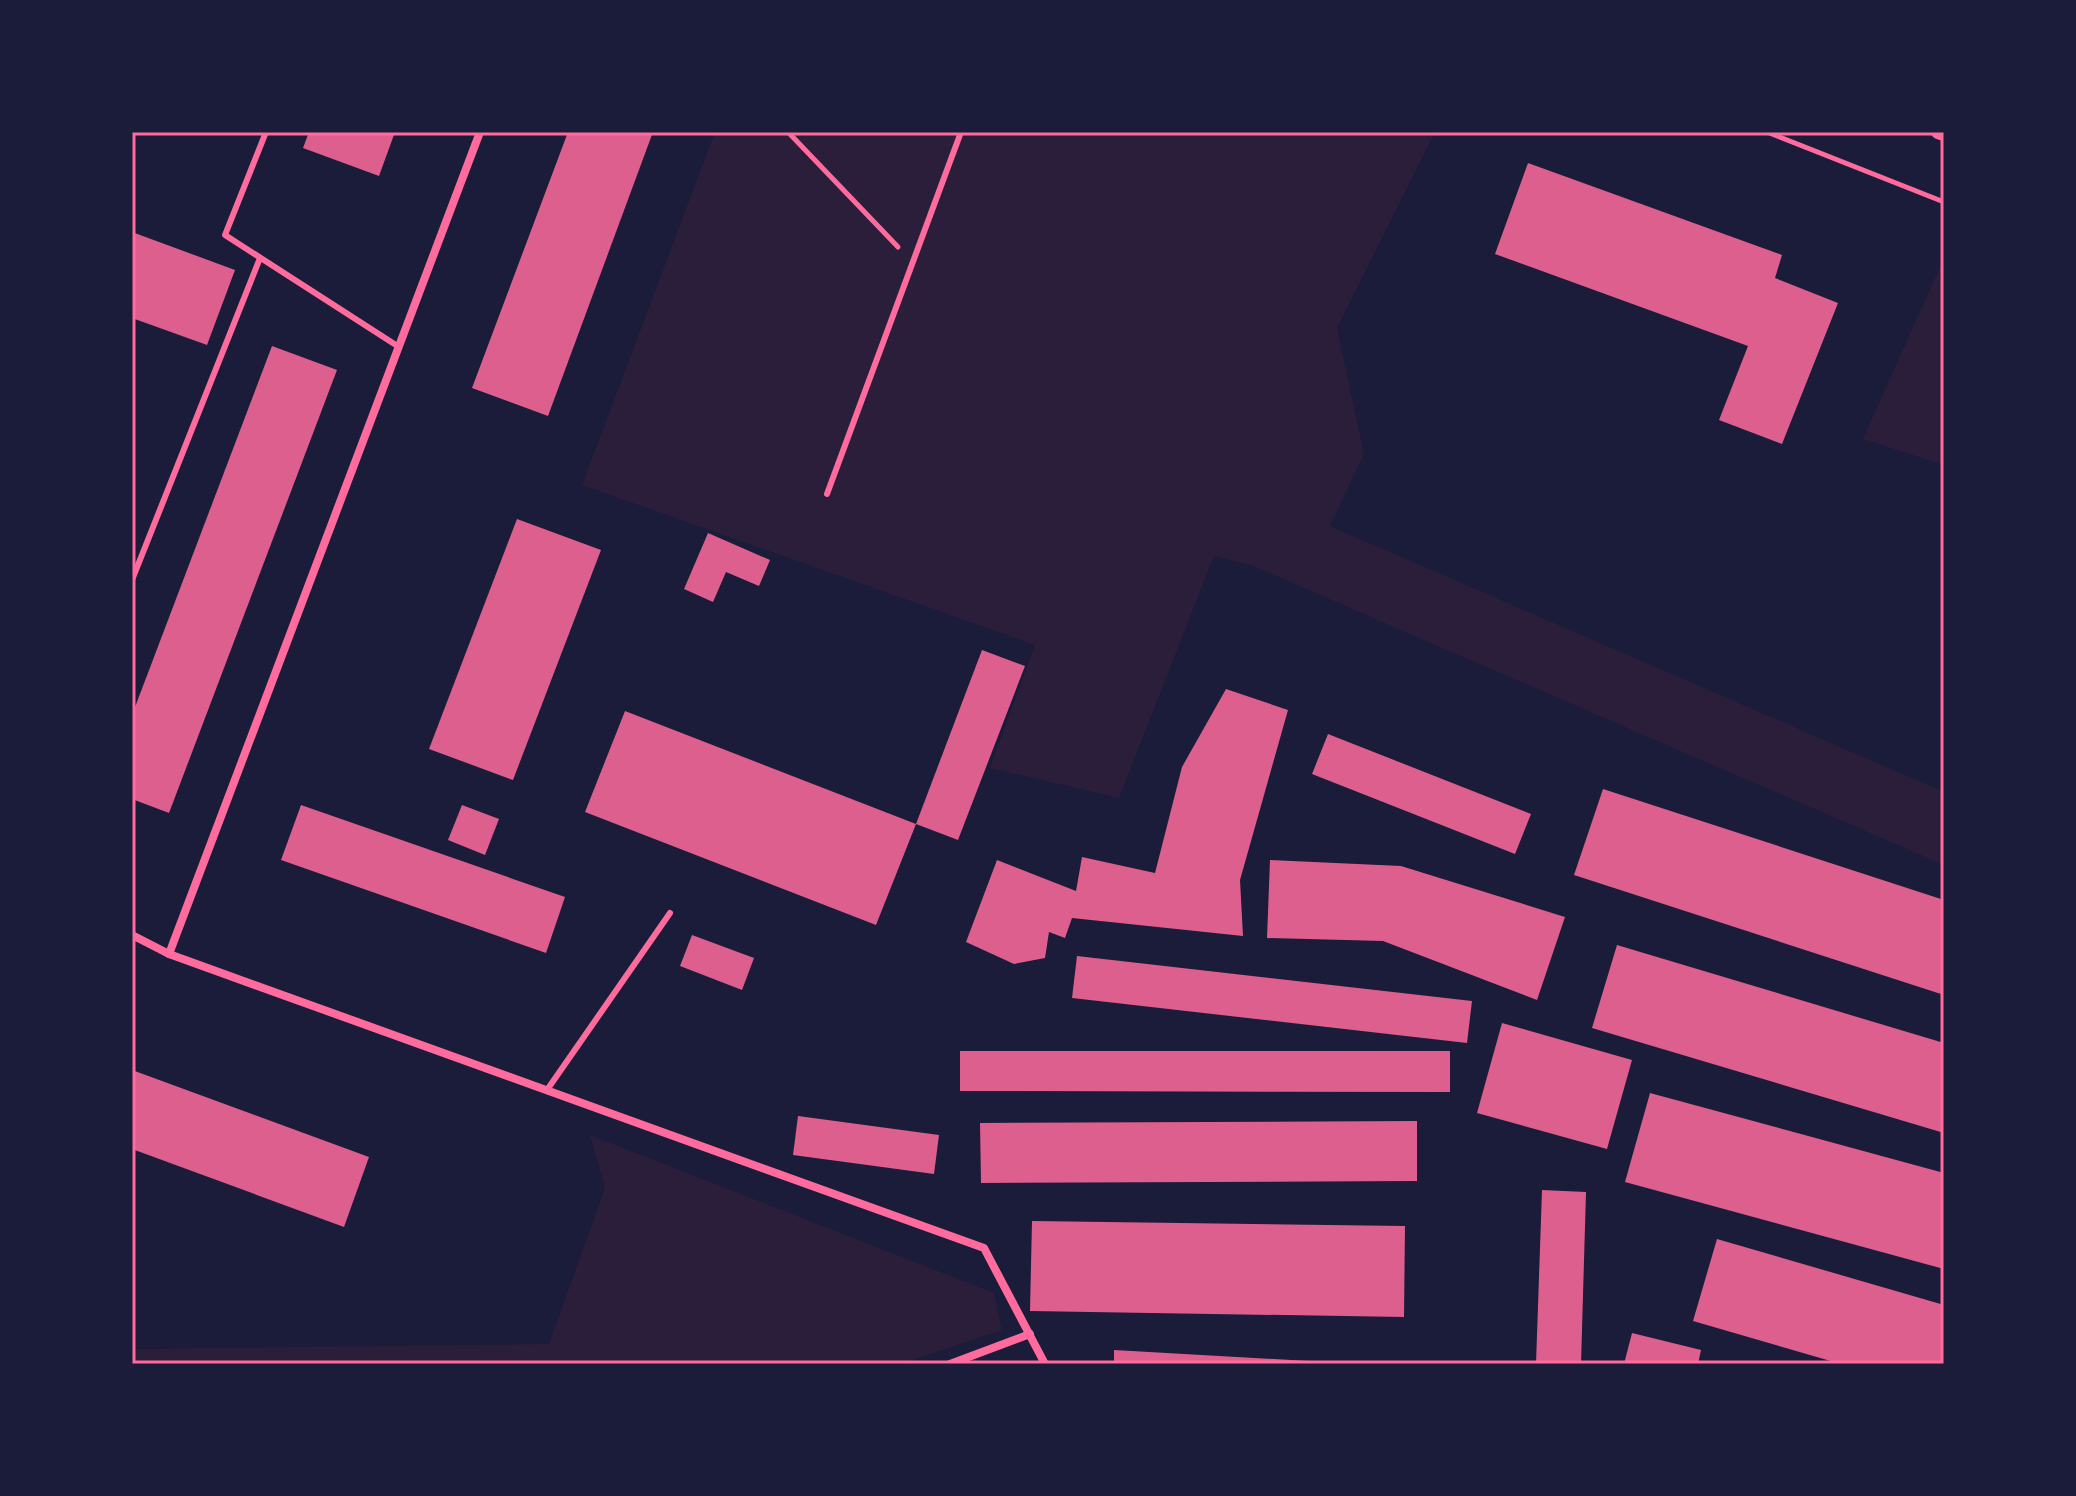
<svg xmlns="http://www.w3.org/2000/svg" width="2076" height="1496" font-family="'Source Sans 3',sans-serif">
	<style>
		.green { fill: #2a1e3b }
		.building { fill: #dd5f8e }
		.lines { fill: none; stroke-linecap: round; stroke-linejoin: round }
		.path { stroke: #ff6b9d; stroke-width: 5 }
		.service { stroke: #ff6b9d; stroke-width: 6 }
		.minor { stroke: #ff6b9d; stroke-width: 8 }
		.tertiary { stroke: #ff6b9d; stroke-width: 14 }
		.neatline { fill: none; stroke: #ff6b9d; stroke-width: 3 }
	</style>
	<rect width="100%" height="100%" fill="#1b1b3a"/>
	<g class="green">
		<polygon points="715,132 1435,132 1337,328 1364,454 1330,526 1944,792 1944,865 1253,566 1214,556 1119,798 990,768 1035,645 582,485"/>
		<polygon points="1944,258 1944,465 1863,439"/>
		<polygon points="590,1135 994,1293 1002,1330 901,1364 132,1364 132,1349 549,1344 605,1188"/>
	</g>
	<g class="building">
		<polygon points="309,132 395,132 379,176 303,148"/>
		<polygon points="568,132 653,132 548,416 472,388"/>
		<polygon points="1528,163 1782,255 1775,278 1838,303 1782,444 1719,420 1748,346 1495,254"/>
		<polygon points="132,232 235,270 207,345 132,318"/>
		<polygon points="272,346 337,370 169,813 132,799 132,715"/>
		<polygon points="517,519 601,550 513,780 429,749"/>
		<polygon points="708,533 770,560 759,586 726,572 713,602 684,589"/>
		<polygon points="982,650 1025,666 958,840 916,824"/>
		<polygon points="1226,689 1288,710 1240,880 1243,936 1072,918 1065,938 1049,932 1045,958 1014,964 966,942 997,860 1076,891 1082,857 1155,873 1182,767"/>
		<polygon points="625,711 916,824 876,925 585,812"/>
		<polygon points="1328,734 1531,814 1515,854 1312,774"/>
		<polygon points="1603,789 1944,900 1944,995 1574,875"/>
		<polygon points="301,805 565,897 546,953 281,860"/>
		<polygon points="462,805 499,819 485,855 448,840"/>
		<polygon points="1270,860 1401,866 1565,917 1537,1000 1383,941 1267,938"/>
		<polygon points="692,935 754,958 742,990 680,966"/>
		<polygon points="1617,945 1944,1043 1944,1133 1592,1028"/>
		<polygon points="1077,956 1472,1001 1467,1043 1072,998"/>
		<polygon points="1502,1023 1632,1060 1607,1149 1477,1113"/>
		<polygon points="960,1051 1450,1051 1450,1092 960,1091"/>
		<polygon points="132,1070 369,1157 344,1227 132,1149"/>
		<polygon points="1650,1093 1944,1173 1944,1269 1625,1182"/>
		<polygon points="798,1116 939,1135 934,1174 793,1155"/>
		<polygon points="1417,1121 1417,1181 981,1183 980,1123"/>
		<polygon points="1542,1190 1586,1192 1581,1364 1536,1364"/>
		<polygon points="1032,1221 1405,1226 1404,1317 1030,1311"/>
		<polygon points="1717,1239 1944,1305 1944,1364 1841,1364 1693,1321"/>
		<polygon points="1632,1333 1701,1350 1698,1364 1624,1364"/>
		<polygon points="1114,1350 1326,1362 1326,1364 1114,1364"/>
	</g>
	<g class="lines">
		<g class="path">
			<polyline points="788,132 898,247"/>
			<polyline points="1767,132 1944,202"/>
		</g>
		<g class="service">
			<polyline points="266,132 225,235 399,347"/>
			<polyline points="827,494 961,132"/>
			<polyline points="132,580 260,258"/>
			<polyline points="547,1090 670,913"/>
		</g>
		<g class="minor">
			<polyline points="132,935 169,954 984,1248 1045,1364"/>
			<polyline points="169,954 480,132"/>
			<polyline points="950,1364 1030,1334"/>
		</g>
		<polyline class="tertiary" points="1938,132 1944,134"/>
	</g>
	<rect width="2076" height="1496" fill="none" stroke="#1b1b3a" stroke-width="268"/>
	<rect x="134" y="134" width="1808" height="1228" class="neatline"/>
</svg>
